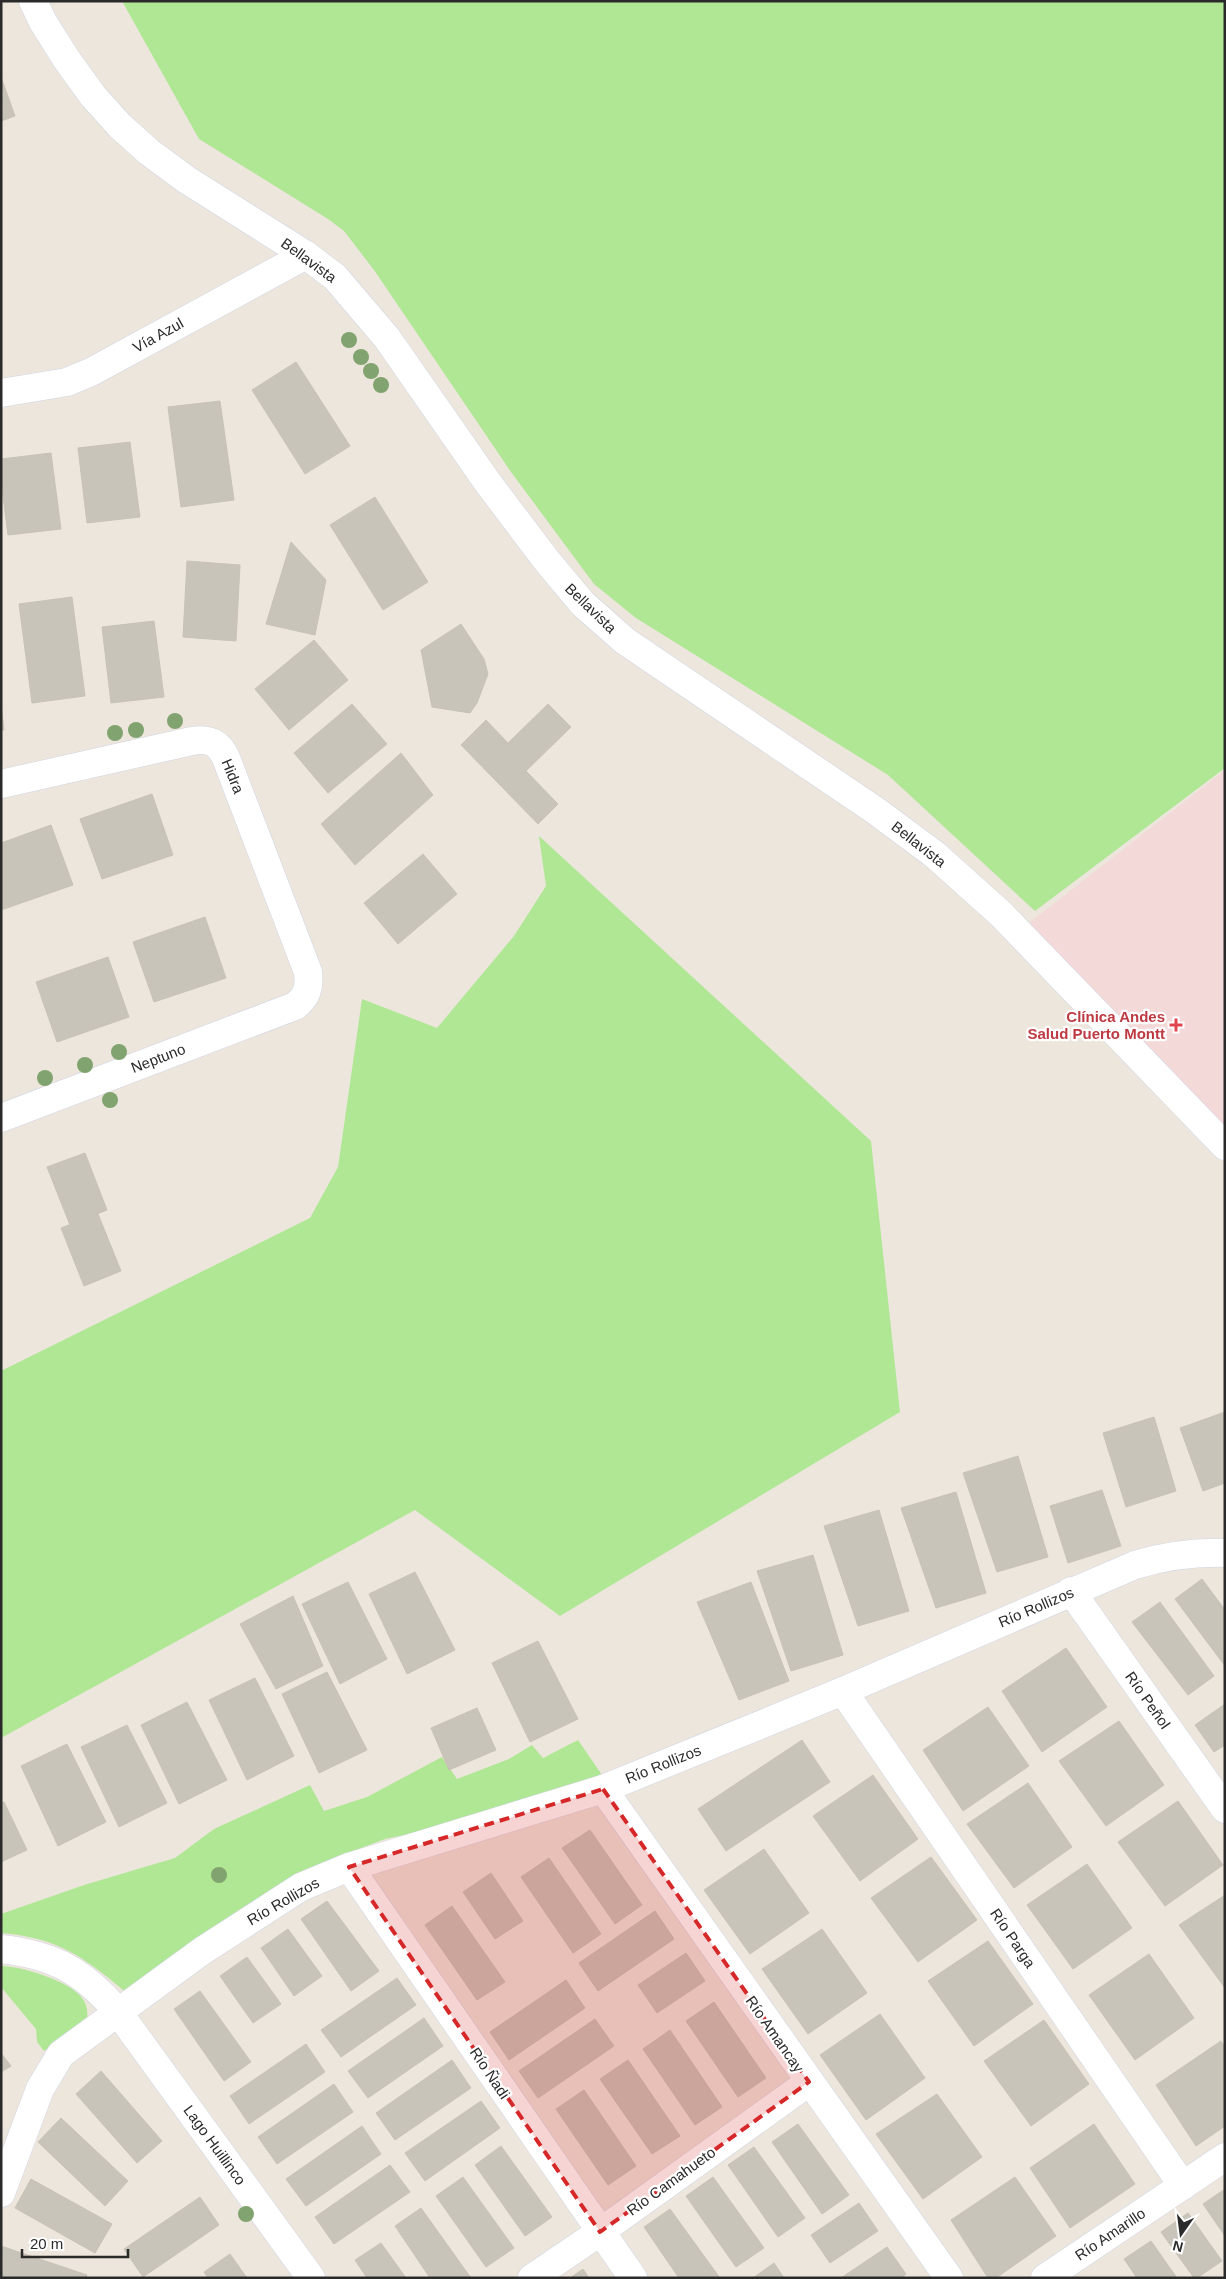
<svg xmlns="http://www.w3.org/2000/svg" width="1226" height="2279" font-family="Helvetica,sans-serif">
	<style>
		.medical { fill: #f4d9d9 }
		.green { fill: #afe795 }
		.building { fill: #c8c4ba; stroke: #c9c2b5 }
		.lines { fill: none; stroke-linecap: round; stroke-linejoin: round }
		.street-casing { stroke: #d1d4e4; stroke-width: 29 }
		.street { stroke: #fff; stroke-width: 28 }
		.tree { fill: #80a36f }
		.marked { fill: #d62828; fill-opacity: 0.2; stroke: #d62828; stroke-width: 4; stroke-dasharray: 10 6; stroke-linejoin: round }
		.health-dot { fill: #e0444e; stroke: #fff; stroke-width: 2 }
		.labels { text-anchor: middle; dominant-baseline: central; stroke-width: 4.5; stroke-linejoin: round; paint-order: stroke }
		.street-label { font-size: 15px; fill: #2a2a2a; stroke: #fff }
		.health-label { font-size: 15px; font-weight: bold; fill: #be3a42; stroke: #fff; text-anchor: end }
	</style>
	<rect width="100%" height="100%" fill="#ede6dc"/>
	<polygon class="medical" points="1225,770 1225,1127 1029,923"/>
	<g class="green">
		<polygon points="122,1 1225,1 1225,768 1035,911 888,775 636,618 594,584 511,472 374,270 344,231 328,219 199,139"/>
		<polygon points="539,836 871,1141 900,1412 560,1616 415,1510 1,1738 1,1371 310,1218 338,1167 362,999 437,1028 514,936 546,886"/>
		<path d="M 578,1740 L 602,1775 L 427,1830 L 385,1839 L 314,1866 L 284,1883 L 128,1994 C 85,1958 60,1938 1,1933 L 1,1914 L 84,1885 L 175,1858 L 214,1829 L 310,1785 L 324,1811 L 367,1797 L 442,1757 L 457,1779 L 509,1759 L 532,1745 L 543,1758 Z"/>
		<path d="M 1,1966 C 21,1966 70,1981 82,1998 C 87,2004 88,2012 87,2020 L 44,2051 L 37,2042 L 36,2029 L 1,1987 Z"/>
	</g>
	<g class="building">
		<polygon points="1,77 15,116 1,121"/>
		<polygon points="296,362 350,446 305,474 252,390"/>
		<polygon points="220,401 234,500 181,507 168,407"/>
		<polygon points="130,442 140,517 87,523 78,448"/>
		<polygon points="51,453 61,529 8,535 1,480 1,459"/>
		<polygon points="375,497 428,582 383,610 330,525"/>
		<polygon points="291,542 326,580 315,635 266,624"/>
		<polygon points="187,561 240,565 236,641 183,637"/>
		<polygon points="72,597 85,696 32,703 19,604"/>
		<polygon points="154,621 164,697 111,703 102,627"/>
		<polygon points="461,624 484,659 488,674 477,703 470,713 432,707 421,650"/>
		<polygon points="314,640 348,680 289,730 255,689"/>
		<polygon points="1,704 4,730 1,730"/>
		<polygon points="352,704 387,744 328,793 294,753"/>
		<polygon points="548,704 571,727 526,771 558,804 538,824 461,745 486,720 508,743"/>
		<polygon points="401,753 433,795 355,865 321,824"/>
		<polygon points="152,794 173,855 102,879 80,819"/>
		<polygon points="51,825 73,885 1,910 1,843"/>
		<polygon points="423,854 457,894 398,944 364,903"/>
		<polygon points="205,917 226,978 154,1002 133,942"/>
		<polygon points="108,957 129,1017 57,1042 36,982"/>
		<polygon points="85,1153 107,1210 70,1225 47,1167"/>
		<polygon points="98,1214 121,1271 84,1286 61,1228"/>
		<polygon points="1225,1412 1225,1483 1203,1491 1180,1428"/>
		<polygon points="1154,1417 1176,1491 1126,1507 1103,1433"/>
		<polygon points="1018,1456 1048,1557 997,1572 963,1473"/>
		<polygon points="1102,1490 1121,1546 1068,1563 1050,1506"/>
		<polygon points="956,1492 986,1593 936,1608 901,1508"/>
		<polygon points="879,1510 909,1611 858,1626 824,1526"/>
		<polygon points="813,1555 843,1655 791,1671 757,1571"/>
		<polygon points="415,1572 455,1650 407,1674 369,1594"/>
		<polygon points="1202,1579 1225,1610 1225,1666 1175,1599"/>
		<polygon points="348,1582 387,1659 340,1684 302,1604"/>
		<polygon points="751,1582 789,1681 739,1700 697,1602"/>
		<polygon points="293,1596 323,1666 276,1689 240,1624"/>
		<polygon points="1160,1602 1214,1676 1188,1695 1132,1622"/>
		<polygon points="538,1641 578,1719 530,1742 492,1663"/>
		<polygon points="1066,1648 1107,1707 1042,1752 1002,1691"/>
		<polygon points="327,1672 367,1750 319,1773 282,1694"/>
		<polygon points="255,1678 294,1756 247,1780 209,1700"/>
		<polygon points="187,1702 227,1780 179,1804 141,1725"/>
		<polygon points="1225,1704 1225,1745 1214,1752 1195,1725"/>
		<polygon points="988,1707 1029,1766 963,1811 923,1750"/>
		<polygon points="477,1708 496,1750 449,1770 431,1728"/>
		<polygon points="1119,1721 1164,1785 1106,1826 1059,1761"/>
		<polygon points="127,1725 167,1803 119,1827 81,1747"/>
		<polygon points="802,1740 830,1782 726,1851 698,1809"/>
		<polygon points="67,1744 106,1822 58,1846 21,1766"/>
		<polygon points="873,1775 918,1839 860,1881 813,1816"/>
		<polygon points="1028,1783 1072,1847 1014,1888 967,1824"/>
		<polygon points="1178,1801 1223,1865 1165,1906 1118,1842"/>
		<polygon points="4,1802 27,1850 1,1862 1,1803"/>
		<polygon points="590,1830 642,1905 615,1924 562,1848"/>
		<polygon points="764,1849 809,1913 750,1954 704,1890"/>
		<polygon points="931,1857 977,1920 918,1962 871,1898"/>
		<polygon points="549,1858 601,1934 573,1953 521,1877"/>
		<polygon points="1087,1864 1132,1928 1073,1969 1027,1905"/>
		<polygon points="491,1873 523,1921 495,1939 463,1892"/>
		<polygon points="1225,1895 1225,1988 1179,1925"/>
		<polygon points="327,1901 379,1971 351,1991 301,1919"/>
		<polygon points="452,1906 505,1982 477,2000 425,1925"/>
		<polygon points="655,1911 674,1939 598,1991 579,1963"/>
		<polygon points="288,1929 322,1976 294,1996 261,1948"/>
		<polygon points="822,1929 867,1993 808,2034 762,1969"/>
		<polygon points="988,1941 1033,2004 974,2046 928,1981"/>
		<polygon points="686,1953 705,1981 657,2013 638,1985"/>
		<polygon points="1149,1954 1194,2018 1135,2060 1089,1995"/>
		<polygon points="247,1957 281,2004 253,2023 220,1976"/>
		<polygon points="397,1978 416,2005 341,2057 321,2030"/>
		<polygon points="566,1980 585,2008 509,2060 490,2032"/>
		<polygon points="200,1991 251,2062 224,2081 174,2009"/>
		<polygon points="714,2002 766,2078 738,2097 686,2021"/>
		<polygon points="880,2014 925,2078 866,2120 820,2055"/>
		<polygon points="424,2018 443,2046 368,2098 348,2071"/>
		<polygon points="595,2019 614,2046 538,2098 519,2071"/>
		<polygon points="1044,2020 1089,2084 1031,2126 984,2061"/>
		<polygon points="670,2030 722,2107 695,2125 643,2049"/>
		<polygon points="1221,2041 1225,2047 1225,2126 1196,2146 1156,2085"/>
		<polygon points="306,2044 325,2072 249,2124 230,2096"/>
		<polygon points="1,2053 11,2066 1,2072"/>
		<polygon points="452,2060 471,2088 395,2140 376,2113"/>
		<polygon points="628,2060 680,2136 652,2154 600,2079"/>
		<polygon points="101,2071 162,2141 137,2163 76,2094"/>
		<polygon points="334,2084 353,2112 277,2164 258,2137"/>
		<polygon points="584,2090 636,2166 608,2185 556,2109"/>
		<polygon points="937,2094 982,2157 923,2199 876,2134"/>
		<polygon points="481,2101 500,2128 425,2181 405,2153"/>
		<polygon points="61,2118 128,2181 105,2206 38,2142"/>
		<polygon points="798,2124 849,2195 822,2214 772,2142"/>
		<polygon points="1094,2124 1135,2184 1070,2228 1030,2168"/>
		<polygon points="362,2126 381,2154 306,2206 286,2179"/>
		<polygon points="501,2146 552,2217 525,2236 475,2165"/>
		<polygon points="754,2147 805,2218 778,2237 728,2165"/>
		<polygon points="390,2165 410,2192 334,2244 315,2217"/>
		<polygon points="463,2177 514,2248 486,2267 436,2196"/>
		<polygon points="713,2177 764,2248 736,2267 686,2196"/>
		<polygon points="1015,2177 1056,2236 996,2278 988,2278 951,2220"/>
		<polygon points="31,2179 112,2224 95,2253 15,2208"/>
		<polygon points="1225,2189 1225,2236 1203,2204"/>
		<polygon points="200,2197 219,2225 143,2277 124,2249"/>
		<polygon points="859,2203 878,2231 830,2263 811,2235"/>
		<polygon points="421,2208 471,2278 430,2278 395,2226"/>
		<polygon points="670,2209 720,2278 679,2278 644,2227"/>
		<polygon points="1188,2213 1222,2261 1197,2278 1194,2278 1161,2232"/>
		<polygon points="1151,2241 1177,2278 1137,2278 1124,2259"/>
		<polygon points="381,2243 406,2278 367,2278 355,2260"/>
		<polygon points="1,2246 87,2275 86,2278 1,2278"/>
		<polygon points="887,2247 906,2274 901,2278 841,2278"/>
		<polygon points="230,2254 247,2278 208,2278 204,2272"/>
		<polygon points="774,2263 784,2278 753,2278"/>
		<polygon points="583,2269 589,2278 570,2278"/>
	</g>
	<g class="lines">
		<g class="street-casing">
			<g id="street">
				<polyline points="33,1 43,22 67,60 93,96 120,126 149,152 187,180 306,255 335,277 387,338 488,483 547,561 583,604 625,641 876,811 934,854 1001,914 1225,1146"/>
				<polyline points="1,393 67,382 91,372 306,255"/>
				<path d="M 1,784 L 192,741 C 209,738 219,742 226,758 L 308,972 C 310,987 307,997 295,1006 L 1,1118"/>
				<polyline points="1071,1591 1225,1809"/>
				<polyline points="843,1691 1183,2186"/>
				<polyline points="603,1789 949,2278"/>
				<polyline points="349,1867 633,2278"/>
				<path d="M 1,1949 C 55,1955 84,1972 118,2012 L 311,2278"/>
				<path d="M 1,2193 L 40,2089 L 61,2054 L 202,1951 L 301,1887 L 349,1867 L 603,1789 L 843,1691 L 1135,1565 C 1165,1556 1193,1552 1225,1553"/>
				<polyline points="532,2278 600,2232 809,2082"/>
				<polyline points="1045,2278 1225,2157"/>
			</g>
		</g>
		<use href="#street" class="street"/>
	</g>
	<g class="tree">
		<circle cx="349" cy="340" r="8"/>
		<circle cx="361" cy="357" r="8"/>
		<circle cx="371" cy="371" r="8"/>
		<circle cx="381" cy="385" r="8"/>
		<circle cx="175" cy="721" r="8"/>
		<circle cx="136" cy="730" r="8"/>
		<circle cx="115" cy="733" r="8"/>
		<circle cx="119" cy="1052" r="8"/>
		<circle cx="85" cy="1065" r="8"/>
		<circle cx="45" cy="1078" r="8"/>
		<circle cx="110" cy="1100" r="8"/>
		<circle cx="219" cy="1875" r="8"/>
		<circle cx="246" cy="2214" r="8"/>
	</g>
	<path class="marked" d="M 603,1789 L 809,2082 L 600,2232 L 349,1867 Z"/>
	<path class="health-dot" d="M1173.5 1017.5h5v5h5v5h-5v5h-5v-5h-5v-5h5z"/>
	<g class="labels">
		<g class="street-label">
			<text transform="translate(309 260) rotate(36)">Bellavista</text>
			<text transform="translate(158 335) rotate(-29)">Vía Azul</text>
			<text transform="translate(591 608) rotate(44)">Bellavista</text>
			<text transform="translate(233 776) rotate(68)">Hidra</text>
			<text transform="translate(919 844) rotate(38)">Bellavista</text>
			<text transform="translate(158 1058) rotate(-21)">Neptuno</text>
			<text transform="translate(1036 1607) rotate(-23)">Río Rollizos</text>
			<text transform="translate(1148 1700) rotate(55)">Río Peñol</text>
			<text transform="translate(663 1764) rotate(-22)">Río Rollizos</text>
			<text transform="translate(283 1901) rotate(-30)">Río Rollizos</text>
			<text transform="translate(1013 1938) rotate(56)">Río Parga</text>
			<text transform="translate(775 2034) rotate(55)">Río Amancay</text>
			<text transform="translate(490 2073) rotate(56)">Río Ñadi</text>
			<text transform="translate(215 2145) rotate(54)">Lago Huillinco</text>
			<text transform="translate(671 2181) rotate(-36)">Río Camahueto</text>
			<text transform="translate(1110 2234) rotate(-34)">Río Amarillo</text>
		</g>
		<g class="health-label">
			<text x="1165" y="1016">Clínica Andes<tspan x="1165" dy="17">Salud Puerto Montt</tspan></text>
		</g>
	</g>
	<rect width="1226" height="2279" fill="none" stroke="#2a2a2a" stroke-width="5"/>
	<g transform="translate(1181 2234) rotate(194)" stroke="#ffffff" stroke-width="4" paint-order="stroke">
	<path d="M0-4L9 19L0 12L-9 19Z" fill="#2a2a2a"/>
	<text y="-8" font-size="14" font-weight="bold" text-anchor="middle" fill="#2a2a2a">N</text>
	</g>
	<path d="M22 2249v8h106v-8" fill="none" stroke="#2a2a2a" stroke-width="2.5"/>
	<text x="30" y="2249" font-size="15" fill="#2a2a2a" stroke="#ffffff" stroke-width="4" paint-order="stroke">20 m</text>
</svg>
